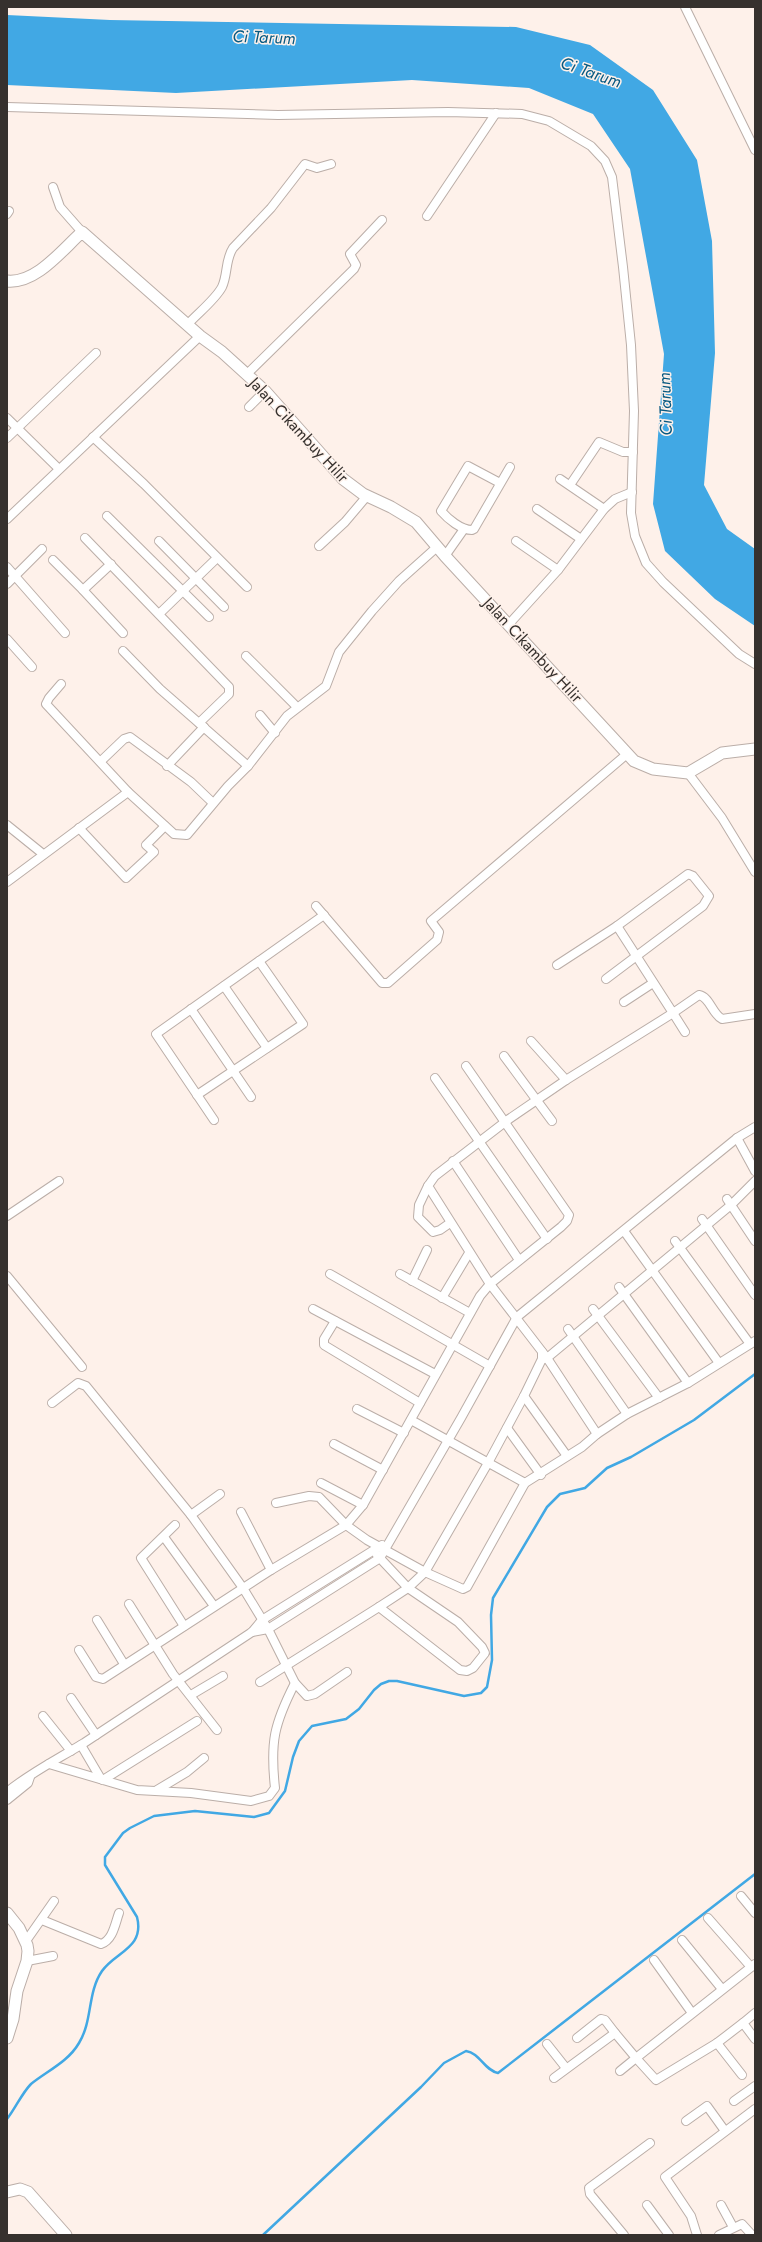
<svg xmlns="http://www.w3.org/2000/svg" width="762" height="2242" font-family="Jost,sans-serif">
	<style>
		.water { fill: #41a8e4 }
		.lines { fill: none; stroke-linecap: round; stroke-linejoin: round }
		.stream { stroke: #41a8e4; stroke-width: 2.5 }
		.street-casing { stroke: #bbaea8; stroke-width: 10 }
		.secondary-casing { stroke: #bbaea8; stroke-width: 13 }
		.street { stroke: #fff; stroke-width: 8 }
		.secondary { stroke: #fff; stroke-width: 11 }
		.labels { text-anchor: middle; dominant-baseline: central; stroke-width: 3; stroke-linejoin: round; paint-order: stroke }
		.street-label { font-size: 16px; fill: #36312e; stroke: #fef1ea }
		.water-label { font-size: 17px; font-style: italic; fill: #085981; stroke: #fef1ea }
	</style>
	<rect width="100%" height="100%" fill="#fef1ea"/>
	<polygon class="water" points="7,15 110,20 516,27 590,45 653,90 697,160 712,241 715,353 704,485 727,529 755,549 755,626 715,599 665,551 653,504 664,354 630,169 593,114 529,88 412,80 176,93 7,85"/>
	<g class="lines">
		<g class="stream">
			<path d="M 7,2119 C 15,2109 22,2093 31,2084 C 47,2071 68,2062 79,2043 C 93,2020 87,1993 102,1971 C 115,1952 145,1948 137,1917 L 105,1865 L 105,1857 L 123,1833 L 130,1828 L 154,1816 L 195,1811 L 254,1817 L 269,1813 L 285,1791 L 293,1757 L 299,1741 L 312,1726 L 346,1719 L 359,1709 L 374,1690 L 381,1684 L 389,1681 L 397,1681 L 464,1696 L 481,1693 L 487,1687 L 492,1660 L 491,1615 L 493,1598 L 547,1507 L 560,1494 L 585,1488 L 607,1468 L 631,1457 L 694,1420 L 755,1374"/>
			<path d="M 263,2235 L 421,2087 L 444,2063 L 466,2051 C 480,2053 484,2070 498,2073 L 755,1874"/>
		</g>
		<g class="street-casing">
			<g id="street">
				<polyline points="685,7 755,150"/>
				<polyline points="7,107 278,115 448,112 522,114 549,121 591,146 605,161 612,177 623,267 631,345 634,411 631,513 635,536 646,563 663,582 739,654 755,664"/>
				<polyline points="53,187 60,207 82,232"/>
				<polyline points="7,214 9,211"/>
				<polyline points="427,216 496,113"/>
				<path d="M 188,324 C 198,313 215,300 222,287 C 228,274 225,260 233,248 L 271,208 L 305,164 L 317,168 L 331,164"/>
				<polyline points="246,375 354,269 356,265 350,254 382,220"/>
				<polyline points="249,407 265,391"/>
				<polyline points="7,418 59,469"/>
				<polyline points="93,437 144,484 247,587"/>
				<polyline points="7,438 96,353"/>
				<polyline points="560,479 604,509"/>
				<path d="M 500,483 L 468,466 L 441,511 C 448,519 461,530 472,530 L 474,529 L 510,467"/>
				<polyline points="570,485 599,442 623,452 633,452"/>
				<polyline points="537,509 581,539"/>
				<polyline points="107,516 209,617"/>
				<polyline points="7,519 200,336"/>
				<polyline points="85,538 229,687 229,694 199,723"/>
				<polyline points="159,541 224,607"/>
				<polyline points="516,541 558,570"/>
				<polyline points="319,546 345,522 367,496"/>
				<polyline points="445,556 464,529"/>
				<polyline points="53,560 83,590"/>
				<polyline points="111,564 83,590 123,633"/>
				<polyline points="7,567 65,633"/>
				<polyline points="7,584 42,549"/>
				<polyline points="159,614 217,558"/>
				<polyline points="509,624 558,570 604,509 615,499 632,492"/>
				<polyline points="7,639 32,667"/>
				<polyline points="123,651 160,689 248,766"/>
				<polyline points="246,656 297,707"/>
				<polyline points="61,684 49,698 46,704 128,792"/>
				<polyline points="260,715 275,733"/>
				<polyline points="101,761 124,739 130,737 191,782 213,803"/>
				<polyline points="167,766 204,727"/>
				<polyline points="688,773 722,818 755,872"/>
				<polyline points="7,825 43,854"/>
				<polyline points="79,828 126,878 154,852 146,845 165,826"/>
				<polyline points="7,882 128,792 174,834 187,835 228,786 248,766 287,716 326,686 339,652 372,611 399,581 437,547"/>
				<polyline points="316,906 382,983 388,983 437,940 439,932 431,921 627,754"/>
				<path d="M 557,965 L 617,926 L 673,1013 L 699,995 C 710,997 712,1014 722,1019 L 755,1014"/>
				<polyline points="606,979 703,906 709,896 693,876 688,874 617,926"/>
				<polyline points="224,986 267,1048"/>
				<polyline points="624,1002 653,983"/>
				<polyline points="191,1009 251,1097"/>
				<polyline points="531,1041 566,1080"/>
				<polyline points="504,1056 552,1121"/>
				<polyline points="435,1078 547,1239"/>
				<polyline points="197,1095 303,1024 259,961"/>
				<polyline points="214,1120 156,1034 324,915"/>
				<polyline points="737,1138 755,1171"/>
				<polyline points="453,1161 519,1260"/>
				<polyline points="428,1186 419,1205 418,1217 433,1232 440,1230 450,1223"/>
				<polyline points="727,1199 755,1241"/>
				<polyline points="7,1216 59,1181"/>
				<polyline points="702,1219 755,1295"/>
				<polyline points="624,1231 719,1363"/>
				<polyline points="675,1241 750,1344"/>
				<polyline points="330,1274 490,1366"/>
				<polyline points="400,1274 470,1313"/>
				<polyline points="7,1276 82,1367"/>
				<polyline points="412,1281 427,1250"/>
				<polyline points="619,1287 688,1383"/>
				<polyline points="442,1298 469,1253"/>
				<polyline points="313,1309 435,1374"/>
				<polyline points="593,1309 659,1398"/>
				<polyline points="335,1321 324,1339 324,1345 420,1403"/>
				<polyline points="568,1329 627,1414"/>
				<polyline points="543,1359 547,1358 731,1205 755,1181"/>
				<polyline points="524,1396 567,1456"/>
				<polyline points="52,1403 78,1383 86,1386 191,1515 243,1588 268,1629 295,1683 307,1696 315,1694 347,1672"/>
				<polyline points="357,1409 404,1433"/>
				<polyline points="411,1420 525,1483"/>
				<polyline points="507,1428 541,1475"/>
				<polyline points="597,1434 627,1414 688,1383 755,1341"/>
				<polyline points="334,1444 383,1470"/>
				<polyline points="321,1483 363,1505 480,1296 490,1284 428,1186 435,1176 509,1119 566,1080 673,1013 685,1032"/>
				<polyline points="276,1503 309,1496 319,1497 346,1525 367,1540 425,1572 463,1589 467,1587 525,1483 582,1447 597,1434 547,1358 490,1284 561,1227 567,1221 569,1215 466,1066"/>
				<polyline points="241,1512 271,1570"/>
				<polyline points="191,1515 220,1494"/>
				<polyline points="175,1525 141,1558 184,1626"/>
				<polyline points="164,1537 214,1606"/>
				<polyline points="377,1555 408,1588 458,1622 482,1647 485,1653 473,1668 467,1671 460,1670 379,1607"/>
				<polyline points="129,1604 173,1674 217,1730"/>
				<polyline points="97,1620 124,1664"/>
				<polyline points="252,1632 268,1629 380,1558 461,1418 517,1317 737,1138 755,1127"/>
				<polyline points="79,1650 96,1677 103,1679 271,1570 346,1525 363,1505"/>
				<polyline points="260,1682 379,1607 408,1588 425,1572 488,1463 524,1396 542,1359 542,1352"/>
				<polyline points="191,1695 223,1676"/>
				<polyline points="71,1698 96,1735"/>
				<polyline points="43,1716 71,1751"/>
				<polyline points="81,1745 101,1779"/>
				<path d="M 49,1764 L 137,1790 L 191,1793 L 251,1801 L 269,1796 L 275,1788 C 270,1742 274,1724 295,1683"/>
				<polyline points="103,1780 197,1721"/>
				<polyline points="157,1790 187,1772 204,1758"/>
				<path d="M 7,1792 C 30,1773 58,1759 84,1743 C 140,1706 196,1669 252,1632 L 262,1620 L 382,1545"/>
				<polyline points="7,1800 28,1783 30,1777"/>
				<polyline points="741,1896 755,1913"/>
				<polyline points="708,1918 751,1967"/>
				<path d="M 42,1920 L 101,1944 C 113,1940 115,1924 119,1913"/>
				<polyline points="682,1940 722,1989"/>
				<polyline points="26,1941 54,1901"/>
				<polyline points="654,1960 692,2013"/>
				<polyline points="27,1961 53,1956"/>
				<polyline points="755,2013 743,2023 755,2039"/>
				<polyline points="577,2038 601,2019 605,2020 615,2033"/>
				<polyline points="717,2043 742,2075"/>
				<polyline points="547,2044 566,2068"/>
				<polyline points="620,2071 636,2058 656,2080 717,2043 743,2023"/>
				<polyline points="554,2078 615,2033 636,2058 755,1964"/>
				<polyline points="734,2101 755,2086"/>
				<polyline points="686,2121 707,2106 725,2131"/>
				<polyline points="647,2205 669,2235"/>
				<polyline points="721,2205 733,2227"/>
				<polyline points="624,2235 590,2194 589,2188 650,2143"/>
				<polyline points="697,2235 691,2216 665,2177 755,2109"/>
				<polyline points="719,2235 742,2224 752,2235"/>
			</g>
		</g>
		<g class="secondary-casing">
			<g id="secondary">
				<path d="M 7,281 C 36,284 62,250 82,232 L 200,336 L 222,352 L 265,391 L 343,479 L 363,494 L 391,507 L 416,522 L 445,556 L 634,761 L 653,769 L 688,773 L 722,753 L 755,749"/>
				<polyline points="7,1913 19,1928 27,1945 28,1951 27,1961 17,1991 13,2019 7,2038"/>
				<polyline points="7,2192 20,2189 28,2192 66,2235"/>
			</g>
		</g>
		<use href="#street" class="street"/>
		<use href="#secondary" class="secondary"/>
	</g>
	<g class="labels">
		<g class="street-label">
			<text transform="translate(299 430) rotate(47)">Jalan Cikambuy Hilir</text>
			<text transform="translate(533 650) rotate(47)">Jalan Cikambuy Hilir</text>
		</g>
		<g class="water-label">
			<text transform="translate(264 37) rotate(2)">Ci Tarum</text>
			<text transform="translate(591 72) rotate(19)">Ci Tarum</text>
			<text transform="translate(665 404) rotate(-92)">Ci Tarum</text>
		</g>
	</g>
	<rect width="762" height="2242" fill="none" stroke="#36312e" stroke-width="16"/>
</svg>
